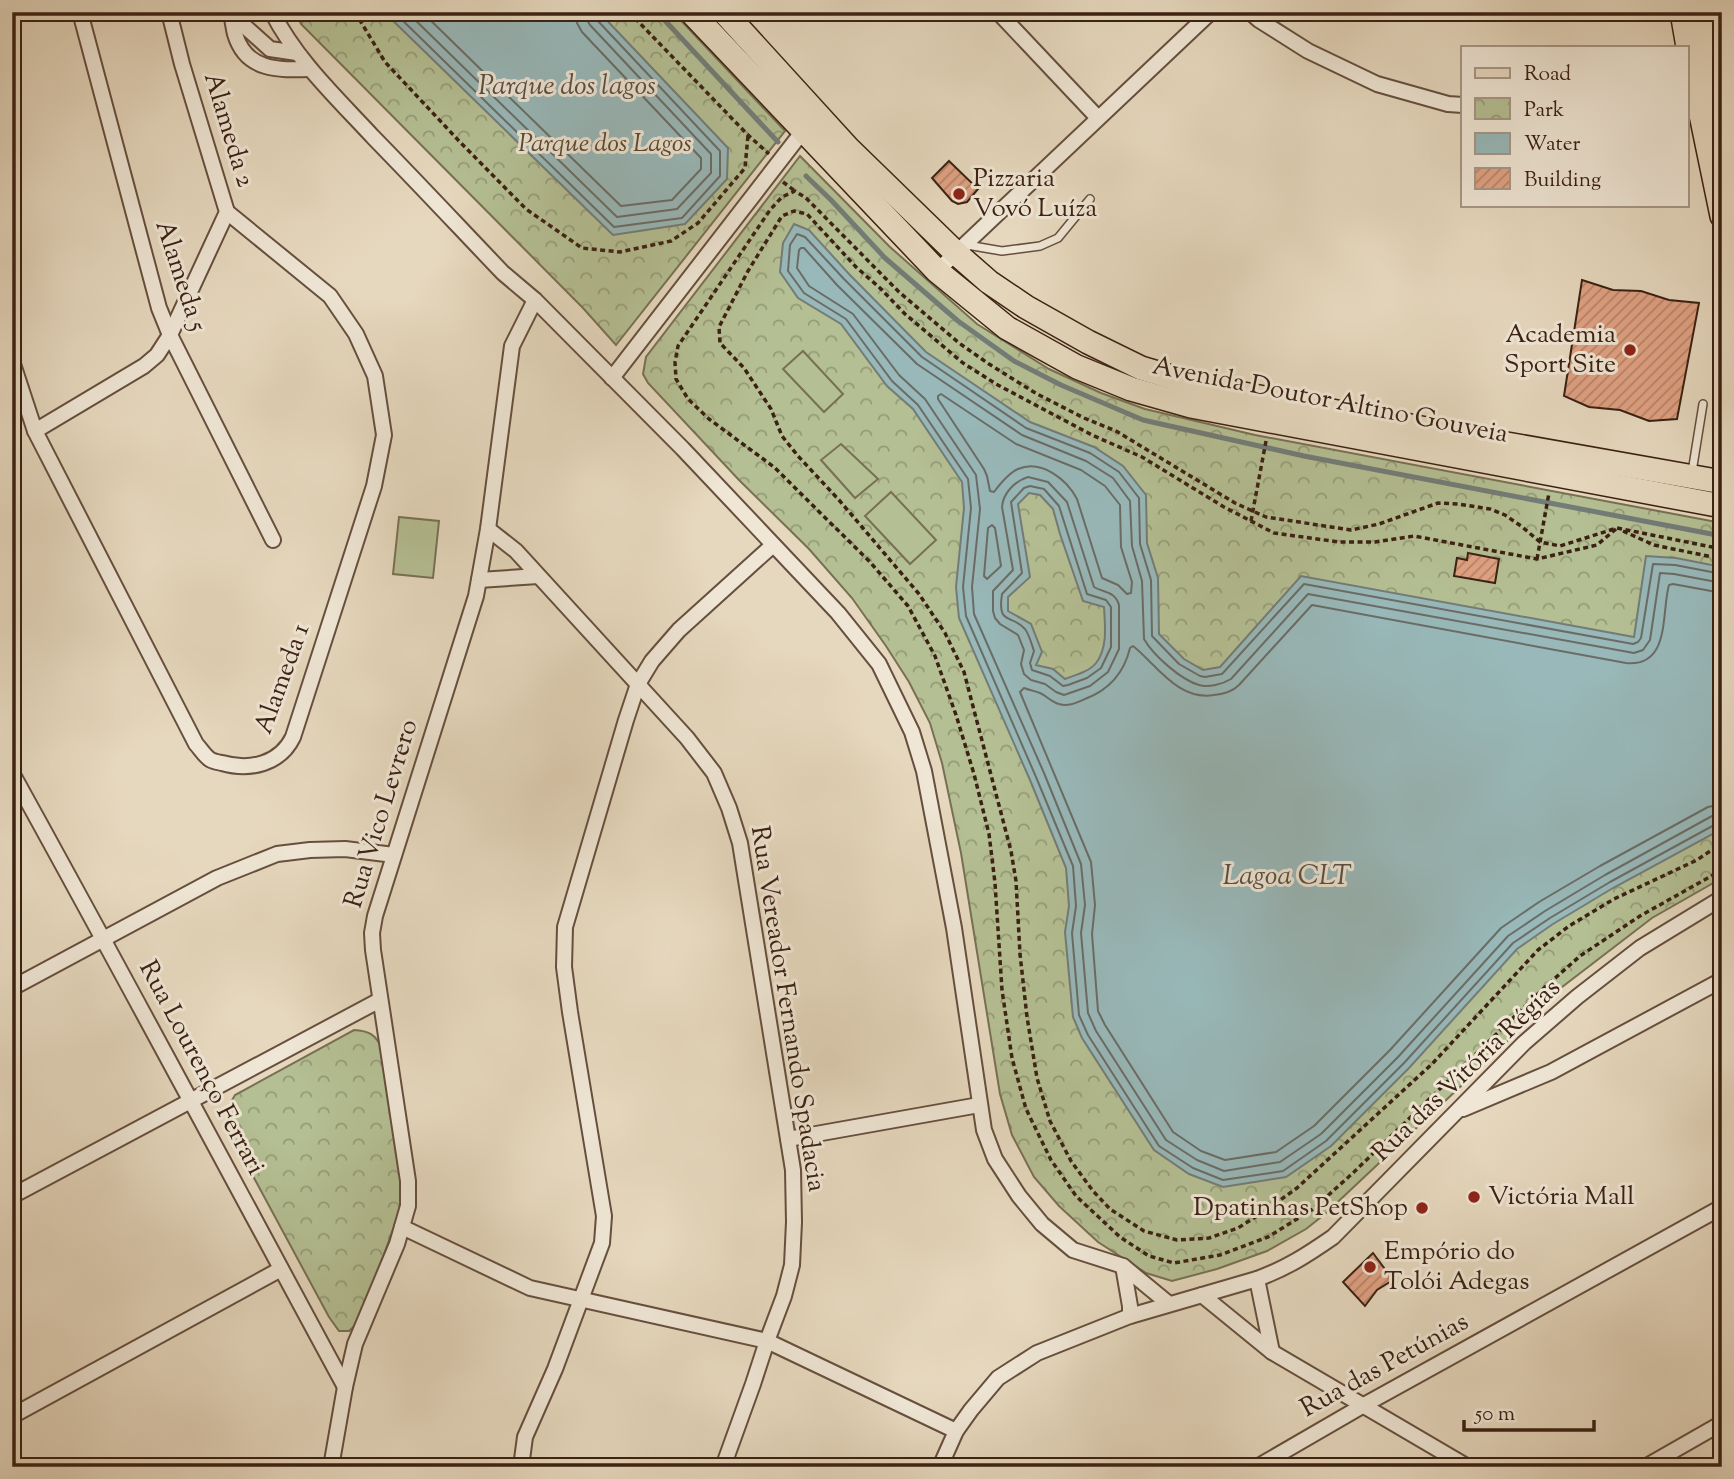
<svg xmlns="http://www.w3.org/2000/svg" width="1734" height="1479" font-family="'Sorts Mill Goudy',serif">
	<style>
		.park { fill: url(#park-crowns); stroke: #787053; stroke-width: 2 }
		.garden { fill: #b4bf93; stroke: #787053; stroke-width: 2 }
		.water { fill: #98b8b9; stroke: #737c77; stroke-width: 2; fill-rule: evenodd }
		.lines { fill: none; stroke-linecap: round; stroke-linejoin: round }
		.shore { stroke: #6a6c66; stroke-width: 2 }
		.stream { stroke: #737c77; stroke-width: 5 }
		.building { fill: url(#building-hatch); stroke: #3b2113; stroke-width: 2 }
		.lane-casing { stroke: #664f3e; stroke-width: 10 }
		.street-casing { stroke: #664f3e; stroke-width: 18 }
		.primary-casing { stroke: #3b2113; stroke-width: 26 }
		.path { stroke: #3b2113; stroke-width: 3.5; stroke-dasharray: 5 3.5; stroke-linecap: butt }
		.lane { stroke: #efe6d5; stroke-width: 7 }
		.street { stroke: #efe6d5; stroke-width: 14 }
		.primary { stroke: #e6d8be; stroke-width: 23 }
		.poi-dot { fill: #8f2418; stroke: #efe6d5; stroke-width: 2.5 }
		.labels { text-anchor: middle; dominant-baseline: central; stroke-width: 6; stroke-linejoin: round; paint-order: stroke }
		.street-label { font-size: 26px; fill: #3b2113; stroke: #efe6d5 }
		.park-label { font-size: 26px; font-style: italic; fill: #594833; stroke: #efe6d5 }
		.poi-label { font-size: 26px; fill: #3b2113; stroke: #efe6d5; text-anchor: start }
		.water-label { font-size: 28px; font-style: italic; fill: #574e45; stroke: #efe6d5 }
	</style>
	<defs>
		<pattern id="park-crowns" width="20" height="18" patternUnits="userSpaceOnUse" patternTransform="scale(1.75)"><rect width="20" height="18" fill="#b4bf93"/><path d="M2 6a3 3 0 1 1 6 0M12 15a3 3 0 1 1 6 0" fill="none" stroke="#949b77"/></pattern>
		<pattern id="building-hatch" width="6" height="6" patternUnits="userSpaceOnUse" patternTransform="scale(1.75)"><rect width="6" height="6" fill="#e0a283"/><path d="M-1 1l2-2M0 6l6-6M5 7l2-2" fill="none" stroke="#b7846a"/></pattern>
	</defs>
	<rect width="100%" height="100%" fill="#e6d8be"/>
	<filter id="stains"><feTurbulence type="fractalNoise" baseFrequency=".00286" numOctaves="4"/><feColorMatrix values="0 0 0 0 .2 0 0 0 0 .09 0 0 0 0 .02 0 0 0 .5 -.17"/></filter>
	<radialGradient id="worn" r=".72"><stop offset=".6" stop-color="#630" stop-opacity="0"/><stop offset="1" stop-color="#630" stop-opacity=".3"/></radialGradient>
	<g class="park">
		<polygon points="296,12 673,12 785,131 616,345 583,308 301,24"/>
		<polygon points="800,156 890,247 977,324 1049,369 1101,393 1145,409 1255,435 1722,523 1722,878 1652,918 1553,994 1495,1054 1325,1214 1306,1229 1267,1251 1217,1269 1172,1281 1146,1273 1098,1242 1059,1206 1034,1177 1012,1135 1000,1094 961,853 942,763 930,723 909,682 886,646 852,598 809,549 739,480 648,383 643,374 646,357"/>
		<path d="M 354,1030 C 369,1031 375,1034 382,1048 L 397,1146 L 404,1200 L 359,1322 L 349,1331 L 339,1331 L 329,1317 L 233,1139 C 227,1118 223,1114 235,1095 Z"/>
	</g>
	<g class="garden">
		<polygon points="803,351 843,394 824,412 783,369"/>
		<polygon points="841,444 878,479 855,498 821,460"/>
		<polygon points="891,492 936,540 910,564 865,516"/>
		<polygon points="399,517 439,521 433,578 393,574"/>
	</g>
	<g class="water">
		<polygon points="384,12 599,12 728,148 727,179 685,224 613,235"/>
		<path d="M 794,224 L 809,230 L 849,274 L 926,352 L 1030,422 L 1094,447 L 1123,466 L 1146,495 L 1147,543 L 1158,578 L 1159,634 L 1184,659 L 1203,670 L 1220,667 L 1301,576 L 1634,637 L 1646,556 L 1676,558 L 1722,567 L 1722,829 L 1613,888 L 1553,924 L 1517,949 L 1409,1068 L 1331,1146 L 1286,1177 L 1223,1187 L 1189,1174 L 1154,1150 L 1082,1038 L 1073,1017 L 1065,932 L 1069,906 L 1066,868 L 1030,780 L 959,618 L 956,587 L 964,508 L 962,482 L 913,409 L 887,386 L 841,324 L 798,298 L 780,272 L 783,243 ZM 1029,493 L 1040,495 L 1053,509 L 1060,534 L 1083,601 L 1104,607 C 1105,625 1108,648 1096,663 C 1089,672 1075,675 1065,679 L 1053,669 L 1036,665 L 1042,652 L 1031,624 L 1008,611 L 1008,597 L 1030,577 L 1018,504 Z"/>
	</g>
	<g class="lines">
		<g class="shore">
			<polyline points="394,12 614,227 682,218 720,176 720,151 597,20 595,12"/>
			<polyline points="407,12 617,217 677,209 711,173 711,154 590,25 587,20 586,12"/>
			<polyline points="422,12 621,206 672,200 701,169 701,158 582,32 577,23 575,12"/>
			<path d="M 941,394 L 1016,444 L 1081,470 L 1105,486 L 1120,505 L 1121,547 L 1132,582 L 1131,593 L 1127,594 L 1118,585 L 1102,578 L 1077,499 C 1067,480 1042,459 1018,469 C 1009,473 1000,484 994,492 L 990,491 L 987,476 L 984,469 L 938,399 L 938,396 Z"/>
			<path d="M 1028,477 L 1048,482 L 1067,502 L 1094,587 C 1104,593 1115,591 1119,605 L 1119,649 L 1108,672 L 1090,686 L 1064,695 L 1056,692 L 1045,684 L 1031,680 L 1024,674 L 1021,664 L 1024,650 L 1018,635 L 1000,624 L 995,618 L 993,611 L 993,591 L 1013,570 L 1002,507 C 1003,493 1015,481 1028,477 Z"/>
			<path d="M 1030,486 L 1044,489 L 1059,506 L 1087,594 L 1106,600 L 1111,607 L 1111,647 L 1101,668 L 1087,678 L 1068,685 L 1063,686 L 1050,676 L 1032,670 L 1030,663 L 1034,651 C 1032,645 1029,634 1025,629 C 1012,614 997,626 1002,594 L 1022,573 L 1011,502 L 1024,488 Z"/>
			<polygon points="992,525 995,528 1001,566 987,579 984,576 988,528"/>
			<polyline points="1722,574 1675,565 1653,564 1641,638 1638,642 1633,644 1304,584 1222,674 1205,677 1200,676 1179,664 1152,636 1151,580 1140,544 1139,498 1119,472 1090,453 1026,428 922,357 844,279 805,237 797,234 790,245 788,271 804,293 846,319 892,381 918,405 968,479 971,508 963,587 966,616 1036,777 1073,866 1076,906 1072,933 1079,1015 1088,1035 1159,1146 1193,1168 1223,1180 1283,1171 1326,1141 1404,1063 1513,943 1550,918 1610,882 1716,824 1722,823"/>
			<path d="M 1722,583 L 1674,574 L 1660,573 L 1650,640 L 1643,650 L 1634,653 L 1308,594 L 1231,679 C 1223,684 1208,688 1199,685 C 1181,680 1153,655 1144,639 L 1142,581 L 1132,546 L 1130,501 L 1113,478 L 1086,461 L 1022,435 L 917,364 L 837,285 L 804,248 L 801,248 L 799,250 L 797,268 L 809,286 L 853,314 L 899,375 L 925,399 L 976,475 L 980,509 L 972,587 L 974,614 L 1044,773 L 1081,864 L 1085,905 L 1081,933 L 1088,1013 L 1096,1031 L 1166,1140 L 1197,1160 L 1224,1171 L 1280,1162 L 1321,1134 L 1398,1057 L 1508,936 L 1545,911 L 1605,875 L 1712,816 L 1722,815"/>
			<path d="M 1722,593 L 1673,584 L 1669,585 C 1661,613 1671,667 1626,663 L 1312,605 L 1239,685 C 1232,692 1224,694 1214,695 C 1178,701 1157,665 1133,646 L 1130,648 C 1124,673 1109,690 1085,699 C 1076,703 1068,707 1059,704 C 1051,702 1047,696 1040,693 C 1035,691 1029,690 1024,688 L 1020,692 L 1091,862 L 1095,905 L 1092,934 L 1098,1011 L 1105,1025 L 1173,1132 L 1201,1151 L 1225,1160 L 1276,1152 L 1314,1126 L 1390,1050 L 1501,928 L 1539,902 L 1600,866 L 1708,807 L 1722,804"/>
		</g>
		<g class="stream">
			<polyline points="657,12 778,142"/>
			<polyline points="806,176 831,200 885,258 958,321 1014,361 1061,385 1143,420 1304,456 1722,536"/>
		</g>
	</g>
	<g class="building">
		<polygon points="949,161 978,189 967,202 958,204 952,201 932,178"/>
		<polygon points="1582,280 1613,290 1641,291 1669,300 1699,303 1677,419 1649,421 1620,410 1589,407 1564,396"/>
		<polygon points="1468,553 1499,559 1495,583 1454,576 1457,558 1467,560"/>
		<polygon points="1373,1253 1393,1280 1377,1290 1365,1306 1343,1282"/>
	</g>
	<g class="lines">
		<g class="lane-casing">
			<g id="lane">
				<polyline points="967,245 1002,251 1040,246 1058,238 1090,199"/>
				<polyline points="1692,472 1703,404"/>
			</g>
		</g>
		<g class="street-casing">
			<g id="street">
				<polyline points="80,12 159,308 170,335 273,540"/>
				<path d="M 230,12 C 233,19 233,27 235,34 C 246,71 278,70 310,69"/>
				<path d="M 272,12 C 297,61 337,98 373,137 C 417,182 460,228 503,273 L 535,300 L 683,449 L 838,613 L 879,664 L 912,732 L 924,771 L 954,928 L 984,1130 L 995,1159 L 1019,1196 L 1042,1224 L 1073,1250 L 1123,1266 L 1169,1304"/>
				<polyline points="998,12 1098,118"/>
				<polyline points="1250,12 1259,20 1308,51 1377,84 1448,104 1463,105"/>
				<polyline points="232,15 270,49 297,53"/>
				<polyline points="937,271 1211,12"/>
				<path d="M 12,361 L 35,431 L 196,744 C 200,748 205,757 211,760 C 212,761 221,763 222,763 C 250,771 280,764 293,737 L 374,486 L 384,435 L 375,376 L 356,334 L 330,296 L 227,212"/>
				<polyline points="612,378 803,131 808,128"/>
				<polyline points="35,431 144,366 157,355 170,335 227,212 182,64 169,12"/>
				<polyline points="488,529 516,551 687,738 714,773 729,808 740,843 793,1170 794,1222 792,1265 784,1296 767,1341 753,1384 723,1467"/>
				<polyline points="479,580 538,576"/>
				<path d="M 12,773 C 125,977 234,1182 345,1387"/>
				<polyline points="12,988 217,878 277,854 310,850 345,849 394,855"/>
				<polyline points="1463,1109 1551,1072 1722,980"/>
				<polyline points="788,1139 979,1105"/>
				<polyline points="12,1196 380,1000"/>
				<polyline points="402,1227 530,1288 767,1341 956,1431"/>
				<polyline points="1123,1266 1130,1306 1130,1316"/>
				<polyline points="1257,1279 1272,1352"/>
				<polyline points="1202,1295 1272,1352 1468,1467"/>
				<polyline points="12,1416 281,1269"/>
				<polyline points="331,1467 345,1387 355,1344 397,1244 408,1206 408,1181 373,950 372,933 375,916 476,596 488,529 512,346 535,300"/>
				<polyline points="521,1467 525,1437 555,1369 602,1243 604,1216 570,1012 564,967 565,927 626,720 638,684 652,661 679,630 773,545"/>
				<path d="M 940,1467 L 956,1431 L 971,1410 L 998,1378 L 1037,1353 L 1130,1316 L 1257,1279 C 1287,1268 1307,1255 1333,1237 L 1524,1043 L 1577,997 L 1640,948 L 1722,898"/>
				<polyline points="1257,1467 1364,1405 1722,1207"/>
				<polyline points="1645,1467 1722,1423"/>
			</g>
		</g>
		<g class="primary-casing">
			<g id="primary">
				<polyline points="691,12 937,271 1007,328 1077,367 1131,389 1191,406 1722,506"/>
				<polyline points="724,12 848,148 957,254 989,282 1026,307 1088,342 1141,368 1201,386 1484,440 1722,482"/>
				<polyline points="1682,12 1693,76 1722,216"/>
				<polyline points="1702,12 1722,120"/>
			</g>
		</g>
		<g class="path">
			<polyline points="355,12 385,62 460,142 526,209 582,248 620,252 671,241 698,223 745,168 748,135"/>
			<polyline points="629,12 748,135 769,154"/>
			<polyline points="783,182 795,191"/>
			<polyline points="1251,521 1266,441"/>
			<polyline points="1616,529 1597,545 1537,559 1414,536 1375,542 1339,542 1274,533 1224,507 1142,457 1092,435 996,384 963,363 905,314 880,288 856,267 807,214 794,211 782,216 748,271 719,327 720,343 744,368 771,409 782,436 798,456 839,500 919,594 945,633 964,672 1011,851 1016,881 1020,954 1027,1017 1037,1078 1050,1121 1071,1161 1093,1191 1110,1209 1144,1231 1177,1240 1209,1238 1238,1228 1265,1211 1297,1188 1432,1064 1538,950 1569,926 1614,899 1697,860 1722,843"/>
			<polyline points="1623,531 1654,545 1722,559"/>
			<polyline points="1722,549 1617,528 1560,546 1540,542 1521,526 1505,515 1490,509 1458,504 1438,503 1379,524 1351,530 1266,517 1235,503 1116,431 1084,418 1037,394 989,364 959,343 899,292 806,198 795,191 782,197 770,210 678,346 675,362 676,379 688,399 709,419 774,467 870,562 908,606 935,656 956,715 974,774 989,834 995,883 1002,990 1012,1058 1026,1109 1051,1160 1076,1196 1120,1237 1149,1256 1174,1263 1220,1255 1268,1237 1313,1209 1354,1172 1544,988 1580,956 1640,916 1722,870"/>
			<polyline points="1537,559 1549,493"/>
		</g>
		<use href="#lane" class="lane"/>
		<use href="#street" class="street"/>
		<use href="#primary" class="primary"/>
	</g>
	<g class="poi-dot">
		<circle cx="959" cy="194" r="7"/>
		<circle cx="1630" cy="350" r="7"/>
		<circle cx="1474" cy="1197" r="7"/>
		<circle cx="1422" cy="1208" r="7"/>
		<circle cx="1370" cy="1267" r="7"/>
	</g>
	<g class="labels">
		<g class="street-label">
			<text transform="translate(228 130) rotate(73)">Alameda 2</text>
			<text transform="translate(180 276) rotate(72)">Alameda 5</text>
			<text transform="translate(1330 401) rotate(11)">Avenida Doutor Altino Gouveia</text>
			<text transform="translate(283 679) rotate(-70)">Alameda 1</text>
			<text transform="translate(382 814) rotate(-73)">Rua Vico Levrero</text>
			<text transform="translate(787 1009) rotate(81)">Rua Vereador Fernando Spadacia</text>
			<text transform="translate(201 1068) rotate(62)">Rua Lourenço Ferrari</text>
			<text transform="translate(1467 1071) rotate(-44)">Rua das Vitória Régias</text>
			<text transform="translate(1385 1366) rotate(-29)">Rua das Petúnias</text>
		</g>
		<g class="park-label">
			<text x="605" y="144">Parque dos Lagos</text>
		</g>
		<g class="poi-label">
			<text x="973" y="179">Pizzaria<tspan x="973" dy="30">Vovó Luíza</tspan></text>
			<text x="1616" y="335" text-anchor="end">Academia<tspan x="1616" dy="30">Sport Site</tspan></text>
			<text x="1488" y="1197">Victória Mall</text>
			<text x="1408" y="1208" text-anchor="end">Dpatinhas PetShop</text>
			<text x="1384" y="1252">Empório do<tspan x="1384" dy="30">Tolói Adegas</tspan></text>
		</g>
		<g class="water-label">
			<text x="567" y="87">Parque dos lagos</text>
			<text x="1287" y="877">Lagoa CLT</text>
		</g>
	</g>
	<rect width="1734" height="1479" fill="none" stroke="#e6d8be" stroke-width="42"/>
	<rect x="14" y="14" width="1706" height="1451" fill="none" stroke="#3b2113" stroke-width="3.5"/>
	<rect x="21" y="21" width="1692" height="1437" fill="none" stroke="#3b2113" stroke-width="2"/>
	<rect x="1461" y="46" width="228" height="161" fill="#efe6d5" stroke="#a79787" stroke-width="2"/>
	<rect x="1475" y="68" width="35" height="10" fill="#e6d8be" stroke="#a79787" stroke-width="2"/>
	<text x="1524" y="80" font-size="21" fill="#3b2113">Road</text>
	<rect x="1475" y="98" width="35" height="21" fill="url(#park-crowns)" stroke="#a79787" stroke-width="2"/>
	<text x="1524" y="116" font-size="21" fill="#3b2113">Park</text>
	<rect x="1475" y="133" width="35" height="21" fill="#98b8b9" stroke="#a79787" stroke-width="2"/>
	<text x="1524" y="150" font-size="21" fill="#3b2113">Water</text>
	<rect x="1475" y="168" width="35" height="21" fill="url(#building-hatch)" stroke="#a79787" stroke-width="2"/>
	<text x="1524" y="186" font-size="21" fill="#3b2113">Building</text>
	<path d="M1464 1420v10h130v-10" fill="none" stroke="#3b2113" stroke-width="3.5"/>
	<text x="1475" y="1420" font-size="21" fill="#3b2113" stroke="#efe6d5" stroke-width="5" paint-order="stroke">50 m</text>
	<rect width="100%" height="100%" filter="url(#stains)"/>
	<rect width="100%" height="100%" fill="url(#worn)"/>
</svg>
